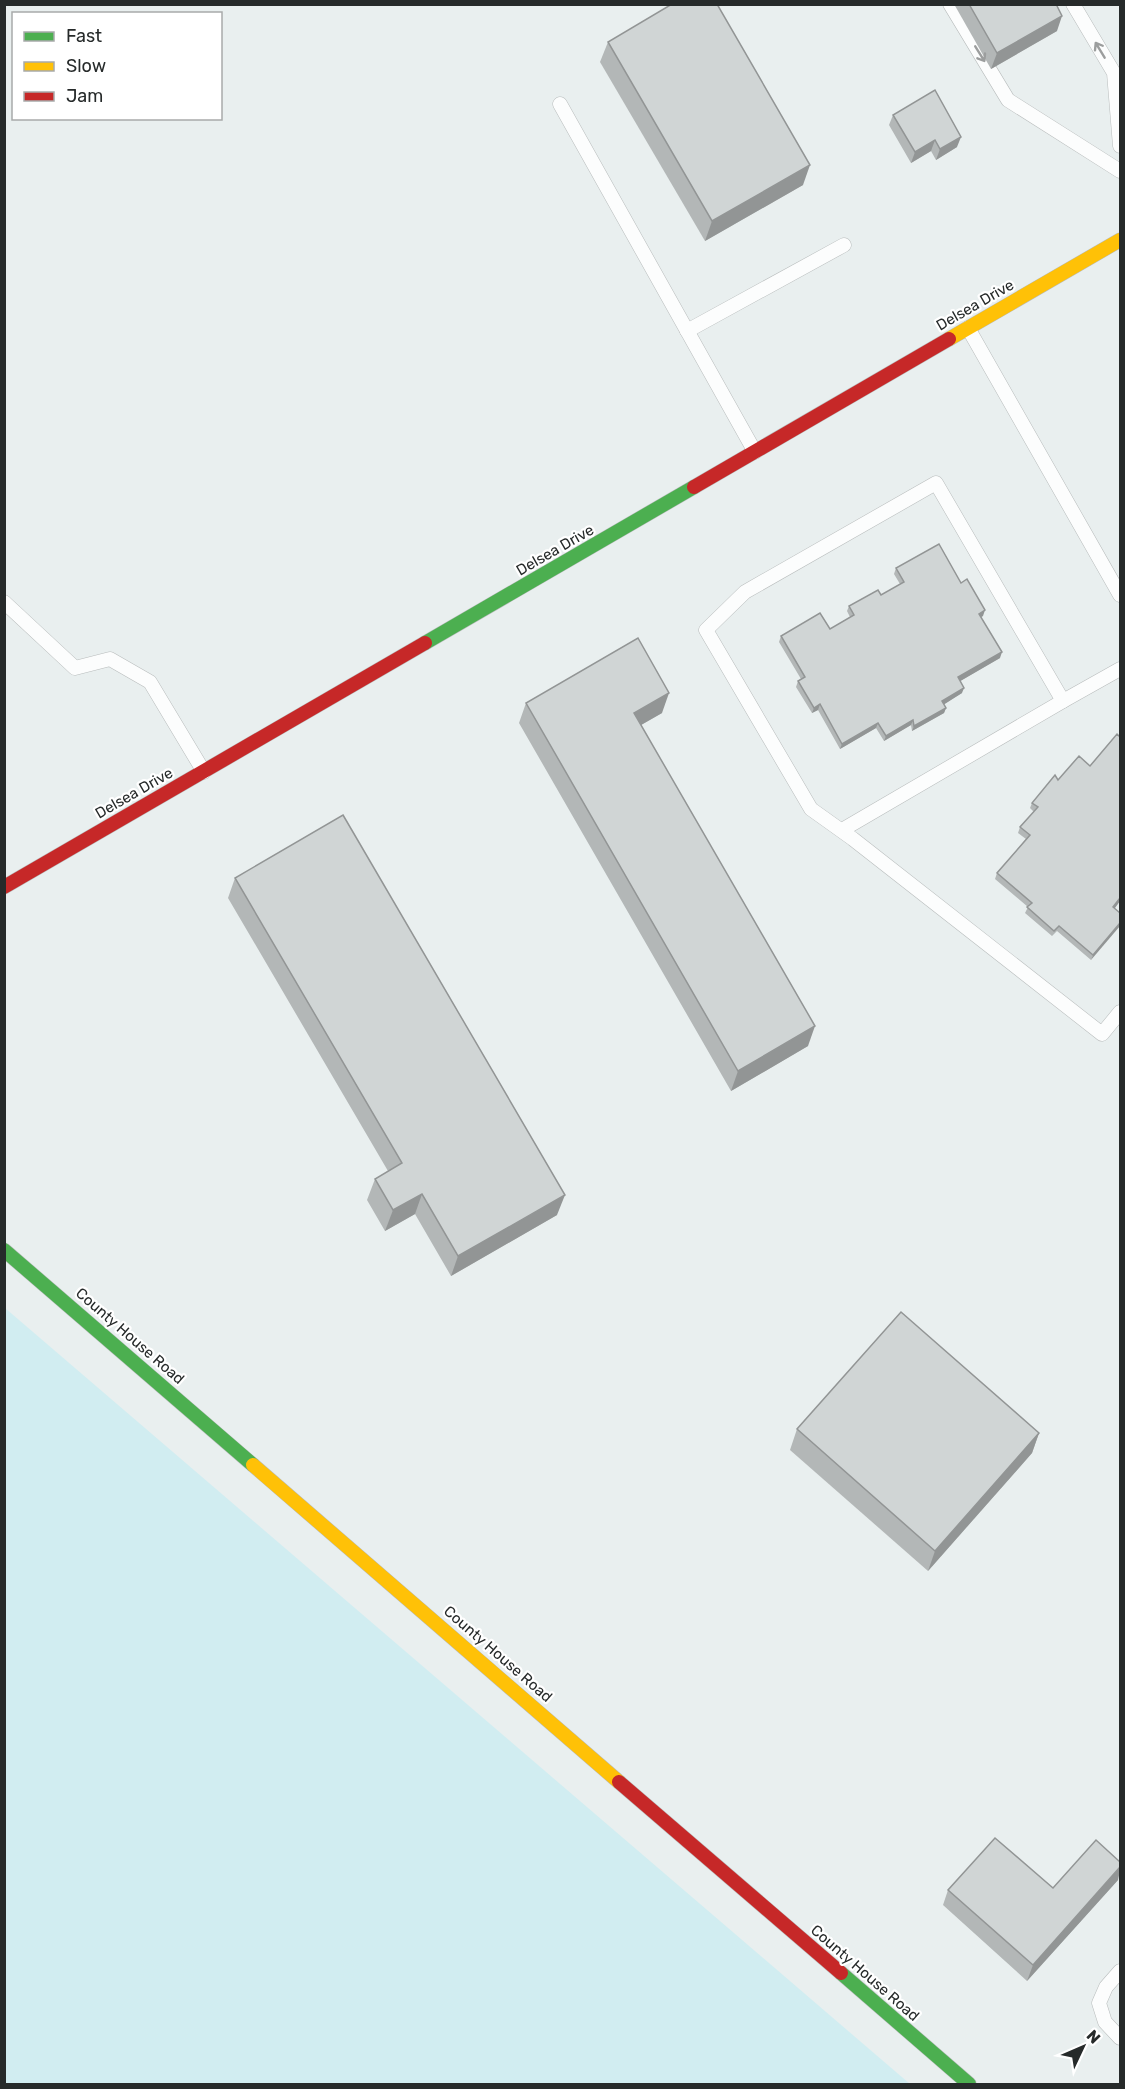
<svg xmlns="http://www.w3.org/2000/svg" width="1125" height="2089" font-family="Rubik,sans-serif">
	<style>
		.green { fill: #d1edf1 }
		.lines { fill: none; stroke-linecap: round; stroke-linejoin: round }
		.lane-casing { stroke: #b8bcbc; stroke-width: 15 }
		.fast-casing { stroke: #b8bcbc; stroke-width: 15 }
		.slow-casing { stroke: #b8bcbc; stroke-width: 15 }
		.jam-casing { stroke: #b8bcbc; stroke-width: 15 }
		.lane { stroke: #fcfdfd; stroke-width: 14 }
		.fast { stroke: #4caf50; stroke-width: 14 }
		.slow { stroke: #ffc107; stroke-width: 14 }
		.jam { stroke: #c62828; stroke-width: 14 }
		.wall { fill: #b3b7b7 }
		.shaded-wall { fill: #929595 }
		.building { fill: #d0d5d5; stroke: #929595; stroke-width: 1.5 }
		.oneway { stroke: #9c9e9e }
		.labels { text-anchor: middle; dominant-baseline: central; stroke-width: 4.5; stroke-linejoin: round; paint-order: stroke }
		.street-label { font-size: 15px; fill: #262a2a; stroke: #fff }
	</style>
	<rect width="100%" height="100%" fill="#e9efef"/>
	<polygon class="green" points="4,1308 5,1308 910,2084 5,2084"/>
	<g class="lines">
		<g class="lane-casing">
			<g id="lane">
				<polyline points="950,4 1008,100 1120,171"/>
				<polyline points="1073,4 1114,73 1120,146"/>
				<polyline points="560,104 755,452"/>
				<polyline points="968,328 1120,595"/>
				<polyline points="687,331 844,245"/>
				<polyline points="4,602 75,668 110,659 150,682 204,772"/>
				<polyline points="1120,669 1063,701 936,483 745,592 706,630 811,809 853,839 1102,1034 1120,1012"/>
				<polyline points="842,830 1063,701"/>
				<polyline points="1120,1971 1106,1987 1099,2003 1105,2022 1120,2038"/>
			</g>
		</g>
		<g class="fast-casing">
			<g id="fast">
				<polyline points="425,643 694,487"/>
				<polyline points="4,1250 253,1465"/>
				<polyline points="841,1973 969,2084"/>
			</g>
		</g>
		<g class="slow-casing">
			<g id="slow">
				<polyline points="949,339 1120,240"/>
				<polyline points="253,1465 619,1782"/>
			</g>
		</g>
		<g class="jam-casing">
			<g id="jam">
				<polyline points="694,487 949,339"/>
				<polyline points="4,887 425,643"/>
				<polyline points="619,1782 841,1973"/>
			</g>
		</g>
		<use href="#lane" class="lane"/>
		<use href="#fast" class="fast"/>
		<use href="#slow" class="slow"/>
		<use href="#jam" class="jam"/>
	</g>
	<g class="wall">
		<polygon points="954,4 1056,4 1057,31 991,69"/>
		<polygon points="608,42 803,185 705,241 600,62"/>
		<polygon points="893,115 957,147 936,160 931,151 911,163 889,125"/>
		<polygon points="896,568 961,583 983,616 981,617 1000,658 960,681 962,693 944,704 946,708 944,713 912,731 911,725 884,741 876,728 840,749 818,710 812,713 796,687 798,681 801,679 779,642 781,636 830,629 850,617 847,611 849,606 881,595 900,584 894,574"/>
		<polygon points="526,703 662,713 641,725 808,1046 731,1091 519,723"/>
		<polygon points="1120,737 1120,901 1115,908 1091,960 1057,931 1052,936 1025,913 1028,907 995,879 997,873 1026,839 1018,833 1020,827 1034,812 1030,808 1032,803 1058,780 1090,766"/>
		<polygon points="235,878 557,1215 451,1276 415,1214 385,1231 367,1200 375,1179 388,1171 228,898"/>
		<polygon points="797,1429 1039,1433 1032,1453 928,1571 790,1450"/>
		<polygon points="1118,1880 1027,1981 943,1905 948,1890 1053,1888"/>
	</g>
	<g class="shaded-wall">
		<polygon points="1062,16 1057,31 991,69 997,53"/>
		<polygon points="961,137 957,147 936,160 940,149"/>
		<polygon points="935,140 931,151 911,163 915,152"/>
		<polygon points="810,165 803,185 705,241 712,221"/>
		<polygon points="985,610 983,616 977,619 979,614"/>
		<polygon points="1002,652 1000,658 957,683 958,677"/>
		<polygon points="964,688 962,693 940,707 942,701"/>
		<polygon points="669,693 662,713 627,733 634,713"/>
		<polygon points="820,704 818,710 812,713 814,708"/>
		<polygon points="946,708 944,713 912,731 914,726"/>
		<polygon points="913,720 911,725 884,741 886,736"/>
		<polygon points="878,723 876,728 840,749 842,744"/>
		<polygon points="1120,898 1120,901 1111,913 1113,907"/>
		<polygon points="1120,923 1120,926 1091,960 1093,955"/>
		<polygon points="815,1026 808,1046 731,1091 738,1071"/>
		<polygon points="422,1194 415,1214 385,1231 393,1210"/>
		<polygon points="565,1195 557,1215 451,1276 458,1256"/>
		<polygon points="1039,1433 1032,1453 928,1571 935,1551"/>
		<polygon points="1120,1867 1120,1871 1118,1880 1027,1981 1033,1965"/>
	</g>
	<g class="building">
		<polygon points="672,4 717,4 810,165 712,221 608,42"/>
		<polygon points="969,4 1056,4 1062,16 997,53"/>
		<polygon points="935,90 961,137 940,149 935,140 915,152 893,115"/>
		<polygon points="939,544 961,583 967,579 985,610 979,614 1002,652 958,677 964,688 942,701 946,708 914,726 913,720 886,736 878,723 842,744 820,704 814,708 798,681 805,677 781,636 820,613 830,629 854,615 849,606 878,590 881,595 904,582 896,568"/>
		<polygon points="638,638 669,693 634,713 815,1026 738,1071 526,703"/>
		<polygon points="1117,734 1120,737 1120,898 1113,907 1120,913 1120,923 1093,955 1059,926 1054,931 1027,907 1032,903 997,873 1030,835 1020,827 1038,807 1032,803 1055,775 1058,780 1079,756 1090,766"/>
		<polygon points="343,815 565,1195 458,1256 422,1194 393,1210 375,1179 402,1163 235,878"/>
		<polygon points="901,1312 1039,1433 935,1551 797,1429"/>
		<polygon points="995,1838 1053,1888 1096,1840 1120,1862 1120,1867 1033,1965 948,1890"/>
	</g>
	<defs><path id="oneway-shaft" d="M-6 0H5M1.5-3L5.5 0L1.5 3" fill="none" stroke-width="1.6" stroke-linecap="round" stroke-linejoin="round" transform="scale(1.5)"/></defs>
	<g class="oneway">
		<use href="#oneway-shaft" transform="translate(1100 50) rotate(-121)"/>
		<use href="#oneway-shaft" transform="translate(980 54) rotate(58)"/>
	</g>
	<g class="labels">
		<g class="street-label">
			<text transform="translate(975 305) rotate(-30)">Delsea Drive</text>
			<text transform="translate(555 550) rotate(-30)">Delsea Drive</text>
			<text transform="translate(134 793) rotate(-30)">Delsea Drive</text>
			<text transform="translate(130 1336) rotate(41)">County House Road</text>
			<text transform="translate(498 1654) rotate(41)">County House Road</text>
			<text transform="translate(865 1973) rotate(41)">County House Road</text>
		</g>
	</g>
	<rect width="1125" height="2089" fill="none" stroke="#262a2a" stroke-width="12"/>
	<rect x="12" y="12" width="210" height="108" fill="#ffffff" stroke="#a8aaaa" stroke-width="1.5"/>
	<rect x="24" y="32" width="30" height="9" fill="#4caf50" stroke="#a8aaaa" stroke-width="1.5"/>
	<text x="66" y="42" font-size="18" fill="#262a2a">Fast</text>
	<rect x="24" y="62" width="30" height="9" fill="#ffc107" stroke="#a8aaaa" stroke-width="1.5"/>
	<text x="66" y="72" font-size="18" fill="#262a2a">Slow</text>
	<rect x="24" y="92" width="30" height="9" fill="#c62828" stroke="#a8aaaa" stroke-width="1.5"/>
	<text x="66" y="102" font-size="18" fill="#262a2a">Jam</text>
	<g transform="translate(1083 2047) rotate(46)" stroke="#ffffff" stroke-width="4.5" paint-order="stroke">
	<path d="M0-4.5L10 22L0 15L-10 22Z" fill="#262a2a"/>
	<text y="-9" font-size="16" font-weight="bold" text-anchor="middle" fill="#262a2a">N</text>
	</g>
</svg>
